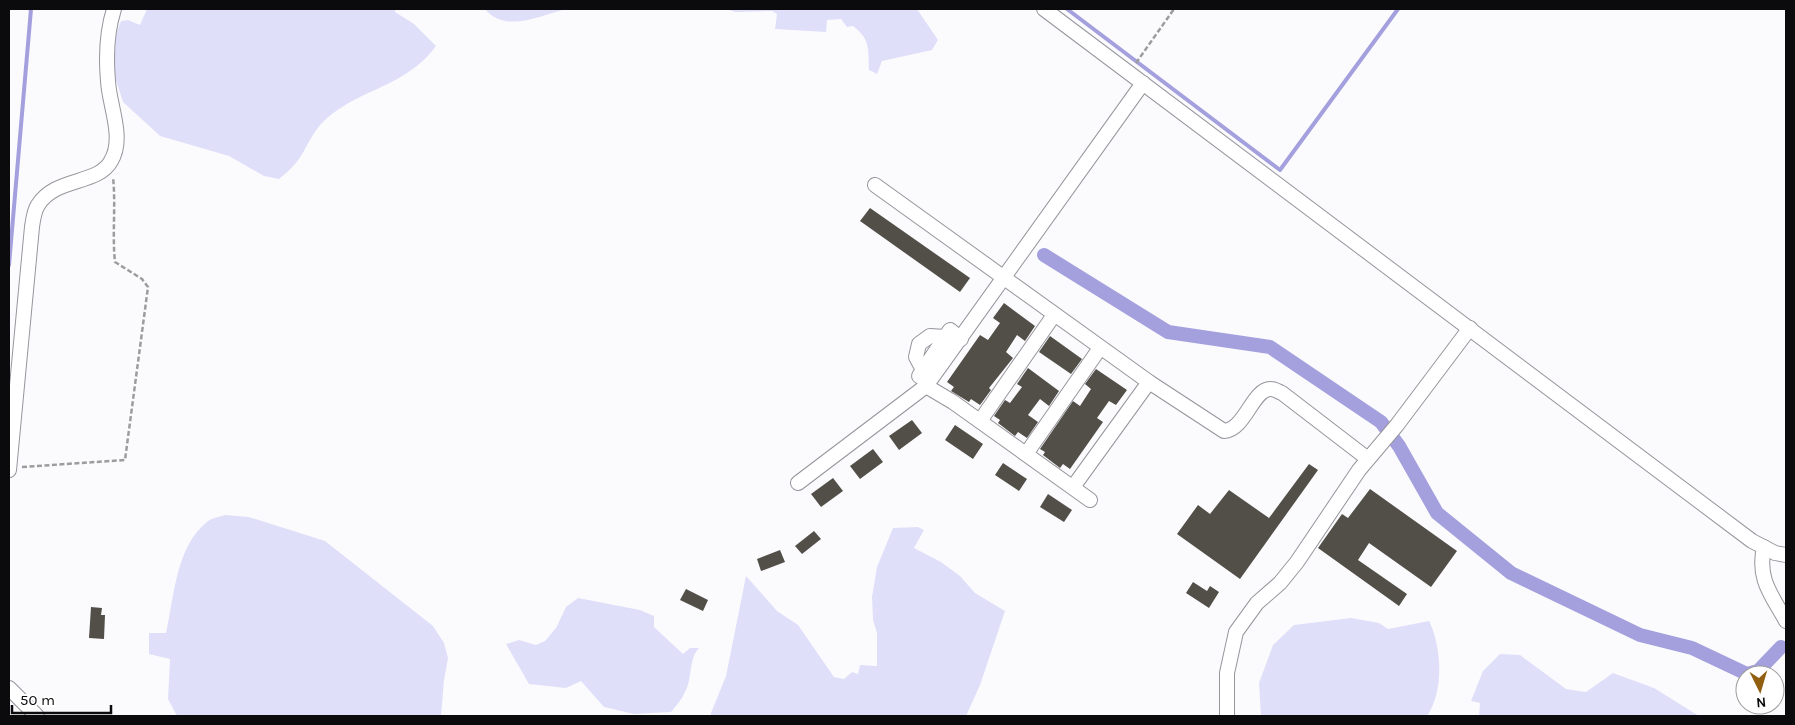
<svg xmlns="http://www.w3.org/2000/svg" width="1795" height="725" font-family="Karla,sans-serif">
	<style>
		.green { fill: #e0dff9 }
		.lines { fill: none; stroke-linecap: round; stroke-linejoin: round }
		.stream { stroke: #a4a0de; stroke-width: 4 }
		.canal { stroke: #a4a0de; stroke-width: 14 }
		.building { fill: #524e48 }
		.minor-casing { stroke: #95959c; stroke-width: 16 }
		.path { stroke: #9c9c9f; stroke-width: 2.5; stroke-dasharray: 5 2.5; stroke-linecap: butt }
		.minor { stroke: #fff; stroke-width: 14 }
	</style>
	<rect width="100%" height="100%" fill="#fbfbfe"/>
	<g class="green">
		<path d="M 147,9 L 395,9 L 395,12 L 414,24 L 436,46 C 406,87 361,88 326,119 C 312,131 307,149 296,163 C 291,169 285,174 279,179 L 264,176 L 229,156 L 160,136 L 123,102 L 114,74 L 116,35 L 121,21 L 128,20 L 140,25 Z"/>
		<path d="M 485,9 L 567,9 C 541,15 505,34 485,9 Z"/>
		<path d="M 725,9 L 917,9 L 938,40 L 932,50 L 882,61 L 877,74 L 869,70 C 868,49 871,40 853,26 L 847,27 L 841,19 L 827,20 L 826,32 L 775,29 L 777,14 L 772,11 L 736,12 Z"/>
		<path d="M 225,515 L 249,517 L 325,541 L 433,626 L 444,643 L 448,658 L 444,680 L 441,716 L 177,716 L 168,699 L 170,659 L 149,654 L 149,633 L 166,633 C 174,597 176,546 207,522 C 211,518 219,517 225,515 Z"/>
		<polygon points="918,527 924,530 914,548 941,562 960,576 975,593 1005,611 980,685 966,716 711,716 711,713 726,676 746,576 777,611 798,625 834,677 844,679 852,672 858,674 860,665 877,666 877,633 873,620 872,597 877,567 893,528"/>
		<path d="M 578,598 L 640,610 L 654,616 L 654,627 L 683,654 L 690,648 L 699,648 C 688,660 693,678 685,692 C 682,699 676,706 671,712 L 634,714 L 604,707 L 581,681 L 566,688 L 529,684 L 506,644 L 519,640 L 536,645 L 545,641 L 556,628 L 566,607 Z"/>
		<path d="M 1351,618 L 1379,623 L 1388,629 L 1429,621 C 1442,647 1444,692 1427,716 L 1261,716 L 1259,683 L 1273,645 L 1294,625 Z"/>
		<polygon points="1500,654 1520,655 1566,689 1586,692 1613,673 1654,688 1699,716 1479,716 1480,703 1471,701 1483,671"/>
	</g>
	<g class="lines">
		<g class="stream">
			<polyline points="1067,9 1280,170 1398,9"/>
			<polyline points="9,265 31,9"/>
		</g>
		<polyline class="canal" points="1044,255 1168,332 1270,347 1381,422 1399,446 1437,513 1511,573 1640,635 1692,648 1747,674 1758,671 1781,647"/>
	</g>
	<g class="building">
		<polygon points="870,208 970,278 960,292 860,221"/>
		<polygon points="1004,303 1035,326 1025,341 1017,335 1006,352 1013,358 989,388 991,390 980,405 971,399 969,402 951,391 954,387 947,382 980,335 988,340 1000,323 993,318"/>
		<polygon points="1050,336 1082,359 1071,374 1039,352"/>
		<polygon points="1028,368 1059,391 1049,406 1040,399 1028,415 1038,422 1027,438 1018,432 1015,436 998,423 1000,420 994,416 1005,400 1010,403 1022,387 1017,384"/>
		<polygon points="1096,369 1127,390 1116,405 1109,401 1097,418 1103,422 1070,469 1063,464 1060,468 1043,455 1045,452 1040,449 1073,401 1080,406 1091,389 1085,384"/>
		<polygon points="912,420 922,433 899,450 889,436"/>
		<polygon points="955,425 983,444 973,459 945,440"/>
		<polygon points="873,449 883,462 860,479 850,466"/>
		<polygon points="1003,463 1027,479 1019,491 995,475"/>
		<polygon points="1309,464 1318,470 1240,579 1177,534 1198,505 1210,514 1229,490 1269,518"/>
		<polygon points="833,478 843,491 821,507 811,494"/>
		<polygon points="1370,489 1457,551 1431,587 1369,543 1358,560 1407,594 1399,606 1318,548 1342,514 1348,518"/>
		<polygon points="1048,494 1072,510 1064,522 1040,507"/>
		<polygon points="814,531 821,539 802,554 795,546"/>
		<polygon points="780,550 785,562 761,571 757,559"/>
		<polygon points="1193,582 1207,591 1210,586 1219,592 1209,608 1186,593"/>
		<polygon points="686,589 708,600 703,611 680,600"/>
		<polygon points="91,607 102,608 101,615 105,615 104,639 89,638"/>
	</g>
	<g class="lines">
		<g class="minor-casing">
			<g id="minor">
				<polyline points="1044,9 1752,541 1775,553 1786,555"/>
				<path d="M 875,185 L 1149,382 L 1224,431 C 1245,430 1253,388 1271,389 C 1275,389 1279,392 1282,393 L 1368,459"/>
				<polyline points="923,370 916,357 919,344 930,336 945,337"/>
				<polyline points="929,383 919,376 950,330 961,339"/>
				<polyline points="926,386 953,402 1090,500"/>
				<polyline points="980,421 1054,315"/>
				<polyline points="1026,454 1100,348"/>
				<path d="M 9,470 L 32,227 C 33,220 34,211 38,205 C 55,177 98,185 111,161 C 125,138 109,105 108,81 C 106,58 107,31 114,9"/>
				<polyline points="798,483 926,386 1143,83"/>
				<polyline points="1073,487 1149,382"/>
				<path d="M 1764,547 C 1757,579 1771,594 1786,621"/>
				<polyline points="9,688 37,716"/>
				<polyline points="1227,716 1227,673 1236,632 1257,603 1280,583 1297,562 1359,470 1397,425 1470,328"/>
			</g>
		</g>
		<g class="path">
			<polyline points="1136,63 1174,9"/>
			<path d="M 22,467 L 125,460 L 148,287 L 142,279 L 115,262 C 112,234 116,206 113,177"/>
		</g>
		<use href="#minor" class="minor"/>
	</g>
	<rect width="1795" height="725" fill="none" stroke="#0b0b0e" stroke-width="20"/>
	<g transform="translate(1760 690) rotate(175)"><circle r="24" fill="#ffffff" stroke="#9d9d9f"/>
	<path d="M0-4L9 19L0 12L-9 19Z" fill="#915f0f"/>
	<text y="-8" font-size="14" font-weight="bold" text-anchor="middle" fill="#0b0b0e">N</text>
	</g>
	<path d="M12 705v8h99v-8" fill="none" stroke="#0b0b0e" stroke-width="2.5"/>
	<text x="20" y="705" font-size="15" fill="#0b0b0e" stroke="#ffffff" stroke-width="4" paint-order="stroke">50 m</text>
</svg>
